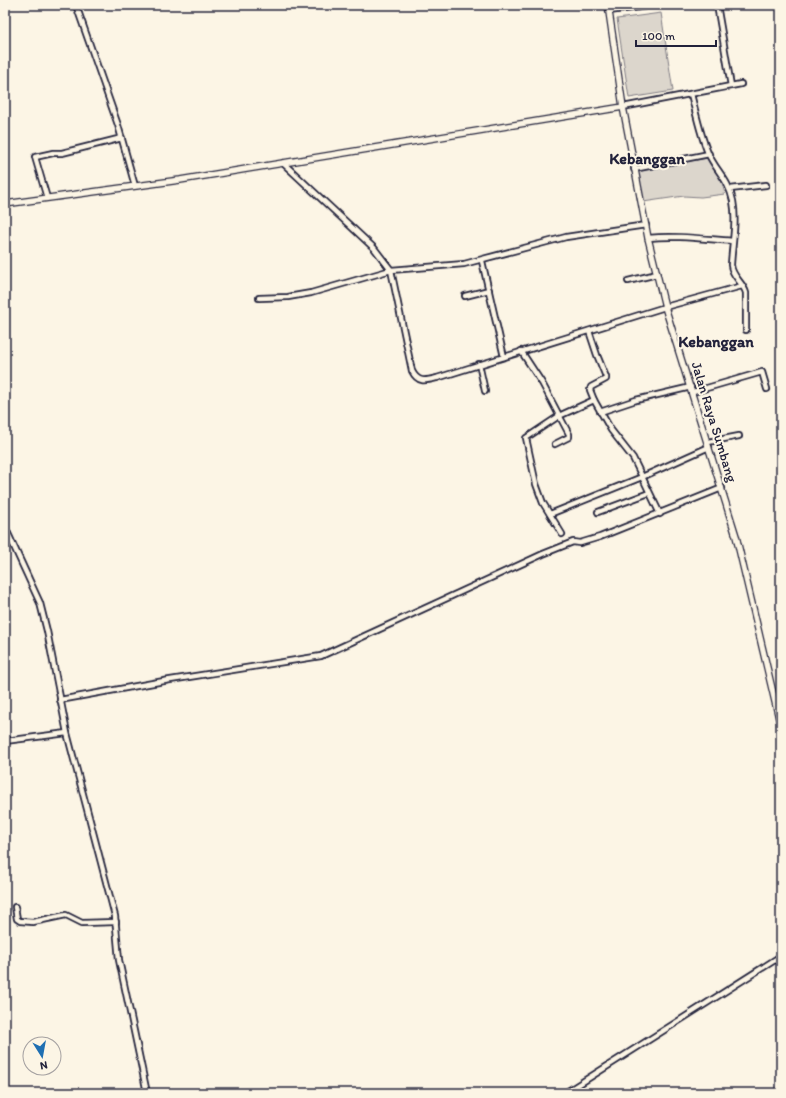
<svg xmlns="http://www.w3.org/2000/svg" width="786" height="1098" font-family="Itim,sans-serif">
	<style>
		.green { fill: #dcd6cc; stroke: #7f7c84 }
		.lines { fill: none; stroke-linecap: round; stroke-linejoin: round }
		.minor-casing { stroke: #22223b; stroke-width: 8 }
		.tertiary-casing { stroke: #22223b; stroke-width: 8 }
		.minor { stroke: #fcf5e5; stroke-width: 4.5 }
		.tertiary { stroke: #fcf5e5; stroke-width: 5.5 }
		.labels { text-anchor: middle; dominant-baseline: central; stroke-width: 4; stroke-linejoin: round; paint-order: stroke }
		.street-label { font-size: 14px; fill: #22223b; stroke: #fcf5e5 }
		.quarter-label { font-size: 16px; font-weight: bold; fill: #22223b; stroke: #fcf5e5 }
	</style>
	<rect width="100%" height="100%" fill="#fcf5e5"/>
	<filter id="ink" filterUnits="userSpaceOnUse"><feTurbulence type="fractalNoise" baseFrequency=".025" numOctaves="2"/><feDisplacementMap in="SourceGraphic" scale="8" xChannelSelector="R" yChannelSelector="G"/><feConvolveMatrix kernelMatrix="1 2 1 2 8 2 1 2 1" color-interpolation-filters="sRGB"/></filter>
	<g filter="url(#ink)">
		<g class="green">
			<polygon points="661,13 673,91 629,98 617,19"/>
			<polygon points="708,158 721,179 725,194 701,197 684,196 643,202 637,170"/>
		</g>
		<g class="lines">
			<g class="minor-casing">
				<g id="minor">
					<polyline points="76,5 118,125 135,186"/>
					<polyline points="717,5 731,86"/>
					<polyline points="609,11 655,5"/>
					<path d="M 691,94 C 696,113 700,134 708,153 C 716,171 729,180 733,201 C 737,222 732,244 731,265 C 732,277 743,282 746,293 L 746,330"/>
					<polyline points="623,107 741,84"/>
					<path d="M 283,163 L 374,248 L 391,270 L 412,371 C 418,383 425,381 437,378 L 665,307 L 742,286"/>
					<polyline points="634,169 709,154"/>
					<polyline points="730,189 766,185"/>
					<polyline points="47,198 35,157 53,153 62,153 122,138"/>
					<path d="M 648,238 C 677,235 703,239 732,241"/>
					<polyline points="482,261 504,357"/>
					<polyline points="628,281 657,274"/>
					<polyline points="465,296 489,290"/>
					<polyline points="259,298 288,297 311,293 391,270 464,264 566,237 646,225"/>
					<polyline points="589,331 597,355 606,377 606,379 591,387 590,390 594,400 611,430 633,458 660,514"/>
					<polyline points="521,351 542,383 569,434 569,437 555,444"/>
					<polyline points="479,364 485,391"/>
					<polyline points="693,392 762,372 767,389"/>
					<polyline points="600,412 636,400 691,387"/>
					<polyline points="708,442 739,436"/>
					<polyline points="598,512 649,493"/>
					<polyline points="550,514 642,477 709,447"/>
					<polyline points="5,527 40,603 47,631 67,733 115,916 119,960 147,1093"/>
					<polyline points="562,534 543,503 536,484 526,438 559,416 594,400"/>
					<polyline points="60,700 164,681 321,656 543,554 573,542 580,543 600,537 722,488"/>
					<polyline points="5,741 67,733"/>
					<polyline points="15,907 17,919 20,921 33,922 66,915 82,923 116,922"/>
					<polyline points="565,1093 781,956"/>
				</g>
			</g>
			<g class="tertiary-casing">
				<g id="tertiary">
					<polyline points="608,5 623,107 648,238 665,307 736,536 781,727"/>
					<polyline points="5,204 180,180 623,107"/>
				</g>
			</g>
			<use href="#minor" class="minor"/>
			<use href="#tertiary" class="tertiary"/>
		</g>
	</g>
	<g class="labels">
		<g class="street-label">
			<text transform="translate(714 422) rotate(73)">Jalan Raya Sumbang</text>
		</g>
		<g class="quarter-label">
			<text x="647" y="158">Kebanggan</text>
			<text x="716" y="341">Kebanggan</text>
		</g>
	</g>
	<rect width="786" height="1098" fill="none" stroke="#fcf5e5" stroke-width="20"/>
	<rect x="10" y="10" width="766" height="1078" fill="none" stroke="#22223b" stroke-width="1.5" filter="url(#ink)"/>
	<g transform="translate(42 1056) rotate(169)"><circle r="19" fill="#fcf5e5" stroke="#a5a1a1"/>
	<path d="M0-3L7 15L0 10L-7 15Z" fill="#1f6fb2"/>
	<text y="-6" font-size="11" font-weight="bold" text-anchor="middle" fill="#22223b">N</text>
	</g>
	<path d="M636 40v6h80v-6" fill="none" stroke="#22223b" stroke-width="2"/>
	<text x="642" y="40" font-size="12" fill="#22223b" stroke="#fcf5e5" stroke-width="3" paint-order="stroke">100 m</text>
</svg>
